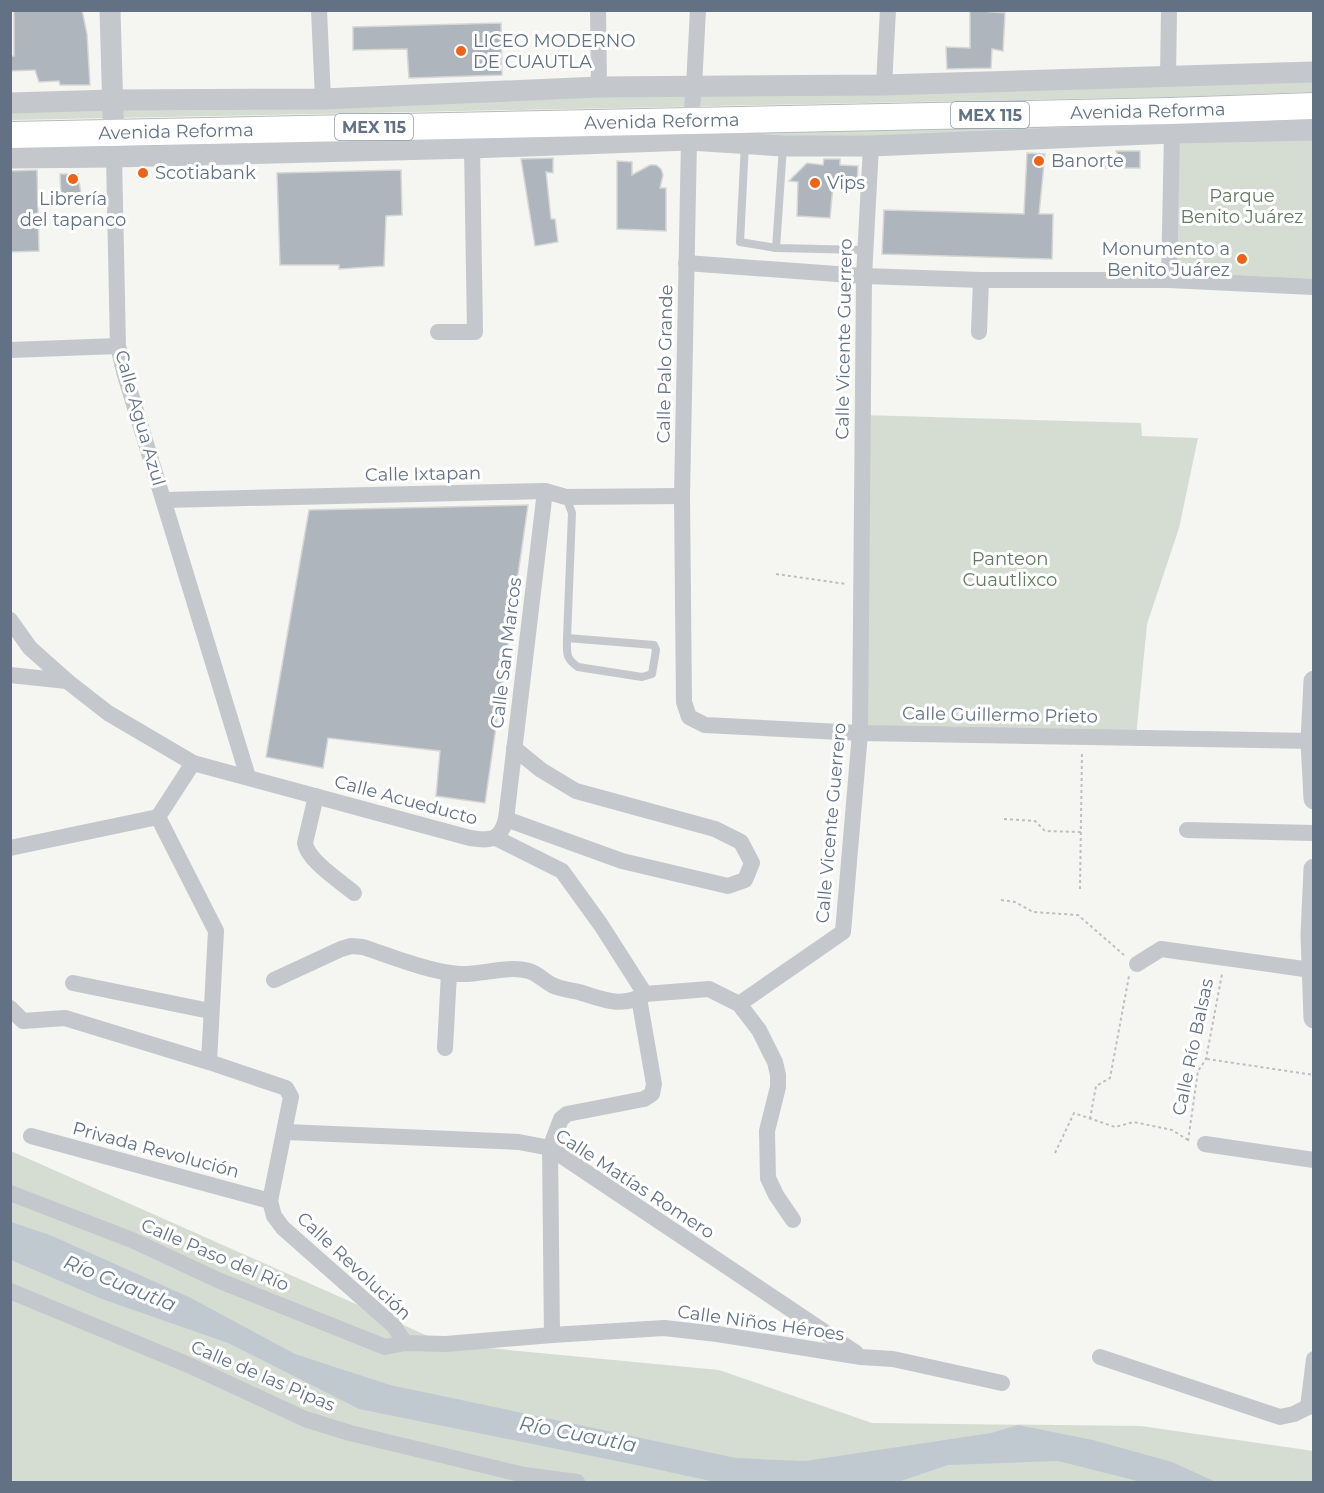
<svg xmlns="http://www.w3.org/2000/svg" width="1324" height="1493" font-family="Montserrat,sans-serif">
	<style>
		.green { fill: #d5ddd2 }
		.water { fill: #c0c9d0 }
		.building { fill: #afb5bc; stroke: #d6d6d4; stroke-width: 1.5 }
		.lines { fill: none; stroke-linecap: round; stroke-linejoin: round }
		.primary-casing { stroke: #b7babe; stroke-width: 28 }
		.path { stroke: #bebfc2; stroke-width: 2; stroke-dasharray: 3 3; stroke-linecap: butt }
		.service { stroke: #c4c7cb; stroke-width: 8 }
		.minor { stroke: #c4c7cb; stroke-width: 16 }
		.tertiary { stroke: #c4c7cb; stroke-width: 21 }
		.primary { stroke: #fff; stroke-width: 26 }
		.poi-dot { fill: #ef6317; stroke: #fff; stroke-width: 2 }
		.labels { text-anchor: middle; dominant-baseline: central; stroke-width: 6; stroke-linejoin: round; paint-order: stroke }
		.shield { fill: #fff; stroke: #919ca9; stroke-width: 1.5 }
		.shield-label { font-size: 16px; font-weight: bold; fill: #627184 }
		.poi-label { font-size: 18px; fill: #627184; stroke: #fff; text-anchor: start }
		.street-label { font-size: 18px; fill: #627184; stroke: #fff }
		.park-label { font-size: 18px; fill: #637b61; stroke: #fff }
		.water-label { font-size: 20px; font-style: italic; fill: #627a89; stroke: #fff }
	</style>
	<rect width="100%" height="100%" fill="#f5f5f1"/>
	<g class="green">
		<polygon points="1314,72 1313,92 1171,97 11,120 10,103"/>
		<polygon points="1313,106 1313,287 1169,280 1172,133 11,158 10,135"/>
		<polygon points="862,415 1141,423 1142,436 1198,438 1179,528 1147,624 1136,737 860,733"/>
		<polygon points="11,1151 446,1344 719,1370 872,1423 1141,1426 1314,1451 1313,1482 11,1482"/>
	</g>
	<polygon class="water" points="11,1222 50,1235 189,1297 295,1354 390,1385 736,1458 805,1461 991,1433 1018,1425 1093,1440 1172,1462 1216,1482 1141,1482 1058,1461 948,1465 898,1482 715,1482 646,1467 359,1409 228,1343 102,1299 11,1260"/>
	<g class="building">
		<polygon points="14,10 82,10 87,34 90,85 60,85 59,81 39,82 35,70 10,71 10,56 14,56"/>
		<polygon points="970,10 1005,13 1003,51 992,49 991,68 947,69 946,47 970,48"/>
		<polygon points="501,23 502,75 409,78 407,49 353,50 353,27"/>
		<polygon points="1116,151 1140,151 1140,168 1094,168 1093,162 1119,158"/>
		<polygon points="1027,153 1045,154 1039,214 1053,214 1052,259 882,254 884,210 1024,214"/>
		<polygon points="553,158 553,173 546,172 551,219 555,219 558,242 535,246 521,159"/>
		<polygon points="824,159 840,159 840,165 858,166 857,186 833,186 830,218 797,216 798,182 789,181 807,163 823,165"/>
		<polygon points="617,161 632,162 632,175 650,165 656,165 661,169 663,175 660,188 666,188 666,231 617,229"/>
		<polygon points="37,170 39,251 10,252 10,171"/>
		<polygon points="401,170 402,215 386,216 384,266 339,269 339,265 280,265 277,173"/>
		<polygon points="60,174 78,174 81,194 61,194"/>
		<polygon points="528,505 485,803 436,796 440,751 328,738 323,768 266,757 309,510"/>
	</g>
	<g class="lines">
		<g class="primary-casing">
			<g id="primary">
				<path id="s1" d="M 10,135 L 1170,111 L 1314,106"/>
			</g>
		</g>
		<g class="path">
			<polyline points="776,574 846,584"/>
			<polyline points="1004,819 1035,821 1045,831 1082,832"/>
			<polyline points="1080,889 1082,751"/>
			<polyline points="1001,900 1015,902 1033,912 1078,915 1124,955"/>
			<polyline points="1207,1059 1314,1075"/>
			<polyline points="1090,1119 1096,1086 1110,1078 1129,976"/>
			<polyline points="1188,1141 1198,1071 1206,1059 1222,974"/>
			<polyline points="1055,1153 1074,1113 1115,1127 1134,1122 1172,1130 1188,1140"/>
		</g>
		<g class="service">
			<polyline points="745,143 740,242 776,248 865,250"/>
			<polyline points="776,248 783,147"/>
			<path d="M 566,497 L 572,513 L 567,638 C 567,653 565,658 578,667 L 642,677 L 652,674 L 656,650 L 654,645 L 567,638"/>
		</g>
		<g class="minor">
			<polyline points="319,10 323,99"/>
			<polyline points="598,10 599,87"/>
			<polyline points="698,10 694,86 689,140 682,496 684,702 689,717 705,725 860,733 1314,741"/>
			<polyline points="1168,77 1169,10"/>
			<polyline points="884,85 888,10"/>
			<polyline points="114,157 118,346 125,375 248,777"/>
			<polyline points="686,263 864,276 981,280 1169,280 1314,287"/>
			<polyline points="1169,280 1172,133"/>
			<polyline points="438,332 475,332 472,148"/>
			<polyline points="979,332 981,280"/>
			<polyline points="10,350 118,346"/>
			<polyline points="164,500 545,491 566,497 682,496"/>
			<path d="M 10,620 L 30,648 L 67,681 L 108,713 L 193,763 L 470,838 C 491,841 500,841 506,819 L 545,491"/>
			<polyline points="10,675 67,681"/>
			<path d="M 316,796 L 305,843 C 307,860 341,882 354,893"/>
			<polyline points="158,817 216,931 209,1062"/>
			<polyline points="158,817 193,763"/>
			<polyline points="506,819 622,861 728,886 745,880 752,863 741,842 715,829 576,791 541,770 514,748"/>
			<polyline points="1187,830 1314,833"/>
			<polyline points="496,838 562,871 601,925 645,994"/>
			<polyline points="10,848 158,817"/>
			<polyline points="1137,964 1161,949 1311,970"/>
			<path d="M 274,980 L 341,949 L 351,946 L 363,947 C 390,956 433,973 460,974 C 482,975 507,965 529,971 C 537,973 544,981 552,985 C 560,989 570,990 579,992 C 602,999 622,1009 645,994 L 709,989 L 739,1004 L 759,1030 L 775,1062 L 778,1075 L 778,1087 L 767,1131 L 768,1178 L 776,1195 L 793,1220"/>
			<polyline points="73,983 210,1011"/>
			<polyline points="739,1004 843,932 860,733 864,276 871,146"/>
			<polyline points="10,1008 23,1021 65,1018 209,1062 286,1088 291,1097 270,1201 274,1216 283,1228 394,1326 405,1343"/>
			<polyline points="445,1048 449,973"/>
			<polyline points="286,1132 519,1142 550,1148 856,1353"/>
			<polyline points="31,1136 270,1201"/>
			<polyline points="1205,1144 1314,1160"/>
			<polyline points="10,1193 132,1240 220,1281 385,1347 405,1343 446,1344 552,1335 664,1328 717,1334 861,1357 893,1359 1002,1383"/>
			<polyline points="10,1291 191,1366 305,1419 350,1433 524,1475 577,1482"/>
			<polyline points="552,1335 550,1148 561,1119 567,1114 644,1099 652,1094 654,1084 639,998"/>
			<polyline points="1100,1357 1280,1417 1294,1414 1308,1407"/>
			<polyline points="1308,1407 1314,1359"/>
		</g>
		<g class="tertiary">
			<polyline points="110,10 114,148"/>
			<polyline points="10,103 112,100 323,99 599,87 884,85 1314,72"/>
			<polyline points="10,158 114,157 472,148 689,140 783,146 871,146 1172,133 1314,130"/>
			<polyline points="1314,681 1311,741 1314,799"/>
			<polyline points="1314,869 1311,935 1314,1018"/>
		</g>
		<use href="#primary" class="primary"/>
	</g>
	<g class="poi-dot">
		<circle cx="461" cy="51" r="6"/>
		<circle cx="1039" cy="161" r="6"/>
		<circle cx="143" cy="173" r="6"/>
		<circle cx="73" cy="179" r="6"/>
		<circle cx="815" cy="183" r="6"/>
		<circle cx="1242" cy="259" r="6"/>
	</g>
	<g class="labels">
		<g class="shield">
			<rect x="951" y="102" width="78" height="26" rx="4.5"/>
			<rect x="335" y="114" width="78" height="26" rx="4.5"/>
		</g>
		<g class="shield-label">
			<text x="990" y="115">MEX 115</text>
			<text x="374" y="127">MEX 115</text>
		</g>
		<g class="poi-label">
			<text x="473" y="41">LICEO MODERNO<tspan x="473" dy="21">DE CUAUTLA</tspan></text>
			<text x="1051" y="161">Banorte</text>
			<text x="155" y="173">Scotiabank</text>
			<text x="827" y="183">Vips</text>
			<text x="73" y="199" text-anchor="middle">Librería<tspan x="73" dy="21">del tapanco</tspan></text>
			<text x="1230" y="249" text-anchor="end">Monumento a<tspan x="1230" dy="21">Benito Juárez</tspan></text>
		</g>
		<g class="street-label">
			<text stroke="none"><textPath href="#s1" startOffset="1138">Avenida Reforma</textPath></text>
			<text stroke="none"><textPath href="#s1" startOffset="652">Avenida Reforma</textPath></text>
			<text stroke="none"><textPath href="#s1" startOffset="166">Avenida Reforma</textPath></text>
			<text transform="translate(844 339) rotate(-89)">Calle Vicente Guerrero</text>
			<text transform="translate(665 364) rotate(-89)">Calle Palo Grande</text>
			<text transform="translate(140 418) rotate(74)">Calle Agua Azul</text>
			<text transform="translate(423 474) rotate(-1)">Calle Ixtapan</text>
			<text transform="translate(506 653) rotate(-83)">Calle San Marcos</text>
			<text transform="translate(1000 715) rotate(1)">Calle Guillermo Prieto</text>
			<text transform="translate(406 800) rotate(15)">Calle Acueducto</text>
			<text transform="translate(831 823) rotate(-85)">Calle Vicente Guerrero</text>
			<text transform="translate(1193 1047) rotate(-78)">Calle Río Balsas</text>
			<text transform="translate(156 1150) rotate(15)">Privada Revolución</text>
			<text transform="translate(635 1184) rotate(33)">Calle Matías Romero</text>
			<text transform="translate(215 1255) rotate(23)">Calle Paso del Río</text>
			<text transform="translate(354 1266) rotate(43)">Calle Revolución</text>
			<text transform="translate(761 1323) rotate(8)">Calle Niños Héroes</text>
			<text transform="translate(263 1376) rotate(23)">Calle de las Pipas</text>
		</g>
		<g class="park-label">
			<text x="1242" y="196">Parque<tspan x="1242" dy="21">Benito Juárez</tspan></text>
			<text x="1010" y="559">Panteon<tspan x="1010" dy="21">Cuautlixco</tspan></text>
		</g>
		<g class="water-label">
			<text transform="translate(120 1283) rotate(22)">Río Cuautla</text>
			<text transform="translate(578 1434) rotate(11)">Río Cuautla</text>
		</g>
	</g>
	<rect width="1324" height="1493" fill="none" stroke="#627184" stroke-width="24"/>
</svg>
